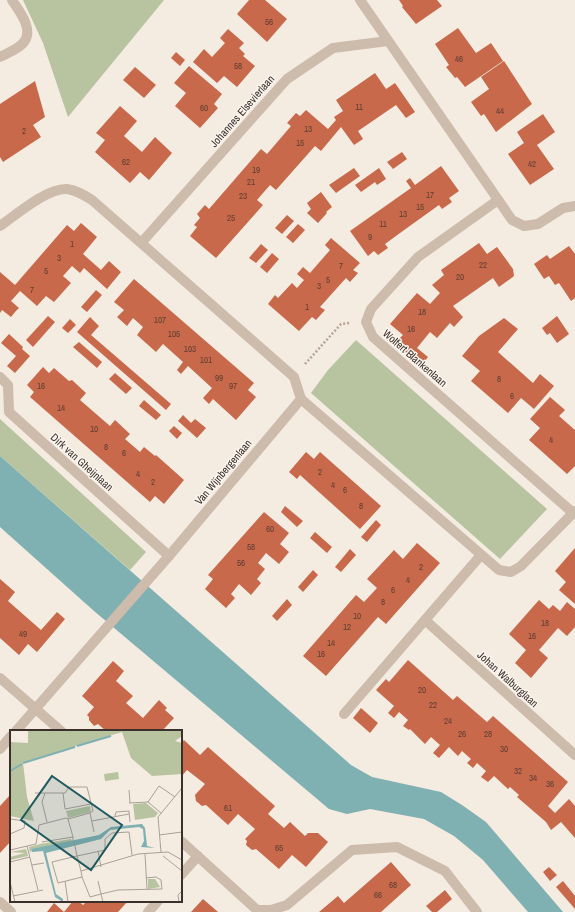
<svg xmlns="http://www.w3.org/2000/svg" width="575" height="912" font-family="'Archivo Narrow',sans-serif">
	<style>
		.green { fill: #b8c4a0 }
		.water { fill: #7fb0b2 }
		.building { fill: #c8694b }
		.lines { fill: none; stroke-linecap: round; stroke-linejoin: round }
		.path { stroke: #b9a596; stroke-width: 2.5; stroke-dasharray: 2 2; stroke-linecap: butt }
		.minor { stroke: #cdbbac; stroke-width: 10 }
		.labels { text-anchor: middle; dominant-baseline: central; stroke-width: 3; stroke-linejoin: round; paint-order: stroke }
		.number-label { font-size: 9px; fill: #5e3e33 }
		.street-label { font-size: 11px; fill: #3b302b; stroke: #fbf5ee }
		.inset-river { fill: none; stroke: #7fb0b2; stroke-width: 2 }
		.inset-road { fill: none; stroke: #aaa098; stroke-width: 1 }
		.view { fill: #1f5a5e; fill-opacity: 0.15; stroke: #1f5a5e; stroke-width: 2 }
		.inset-edge { fill: none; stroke: #3b302b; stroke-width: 2 }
	</style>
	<rect width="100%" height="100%" fill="#f4ebe1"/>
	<g class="green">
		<polygon points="23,0 164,0 68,117 43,43"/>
		<polygon points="356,340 547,509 500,559 311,393 328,370"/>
		<polygon points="0,419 146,552 130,570 0,456"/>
	</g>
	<polygon class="water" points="0,456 351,765 372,777 441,792 462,805 486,822 563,912 528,912 483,860 454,836 424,819 370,809 347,814 329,809 94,611 0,527"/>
	<g class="building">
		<polygon points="249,0 265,0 287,19 267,42 237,14"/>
		<polygon points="399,0 437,0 442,6 416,24 402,7 403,6"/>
		<polygon points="458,28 476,53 491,43 503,61 465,87 457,77 455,78 446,67 449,65 435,44"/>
		<polygon points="228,29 244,43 239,48 245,54 243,56 255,66 237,87 224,76 217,83 193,62 204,49 212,57 225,43 220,38"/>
		<polygon points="176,52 185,60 180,66 171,58"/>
		<polygon points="504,61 532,104 496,132 484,114 481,116 471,102 489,89 481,77"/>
		<polygon points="189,66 222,94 214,104 218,108 200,128 175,106 186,93 174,83"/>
		<polygon points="135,67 156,85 144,98 123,80"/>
		<polygon points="375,73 386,89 395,83 415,112 406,118 396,105 358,131 363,139 354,145 341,127 321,151 315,146 276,190 270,185 257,200 263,205 216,258 190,236 197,227 194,225 200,218 197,214 204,206 205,205 209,209 261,149 267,154 291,126 287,123 296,113 300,116 306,110 328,129 336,120 334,117 343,111 336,100"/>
		<polygon points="35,81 45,117 33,125 41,137 3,162 0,157 0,104"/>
		<polygon points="120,106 137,121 124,136 142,152 155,137 172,153 149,180 140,172 130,183 95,152 105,140 96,133"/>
		<polygon points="543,114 555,132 537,145 554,169 530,185 508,154 524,143 517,132"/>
		<polygon points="402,152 407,159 393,169 387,162"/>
		<polygon points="441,166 459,191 449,198 452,202 442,209 439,205 400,233 385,244 388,248 378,255 374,251 368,256 350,231 411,188 406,181 410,178 415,185"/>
		<polygon points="354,168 360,176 336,193 329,185"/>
		<polygon points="379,168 386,179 377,185 375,182 361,192 355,185"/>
		<polygon points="321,192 332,207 326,212 327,213 318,223 307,213 311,209 307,203"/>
		<polygon points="287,215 294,221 282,234 275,228"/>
		<polygon points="81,223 97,237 83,254 101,270 109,261 121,272 107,289 84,268 80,273 72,266 63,276 71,283 54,302 46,296 37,306 20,291 11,301 19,308 15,312 11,317 2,310 0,313 0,272 15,285 67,225 74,231"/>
		<polygon points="298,224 305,230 293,243 286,237"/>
		<polygon points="331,238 360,263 353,270 358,273 350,282 346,278 320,307 325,310 316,320 312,317 299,331 268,304 275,295 278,298 292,283 297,288 304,280 297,274 303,267 310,273 330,250 325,245"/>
		<polygon points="479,243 487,254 497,247 513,269 514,276 499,287 493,278 453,306 463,317 454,327 450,323 437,338 430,332 417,348 428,357 421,366 395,343 403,335 390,324 417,293 430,304 440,293 432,285 444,275 441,270"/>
		<polygon points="261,244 268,250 256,263 249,258"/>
		<polygon points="569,246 575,254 575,298 571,301 559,283 555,285 549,276 544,279 534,264 547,255 550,259"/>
		<polygon points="272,253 279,259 267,273 260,267"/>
		<polygon points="134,279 254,383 248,390 256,397 236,420 213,399 209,404 203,398 212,388 188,366 181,374 177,370 183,362 163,344 156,352 137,335 143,327 133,318 127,326 117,317 124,310 114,302"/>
		<polygon points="96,290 102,295 87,312 81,307"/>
		<polygon points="48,316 55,322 33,347 26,340"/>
		<polygon points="557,316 569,334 557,343 550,333 547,335 542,328"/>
		<polygon points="90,317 99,326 91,335 171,404 166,410 77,332"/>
		<polygon points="504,318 518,329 498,352 533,383 540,374 554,386 534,409 521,398 508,413 471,381 480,371 462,356 479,336"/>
		<polygon points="70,319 76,325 68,333 62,328"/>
		<polygon points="9,334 23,347 22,349 30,356 15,373 7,366 16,356 1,343"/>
		<polygon points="79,342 102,362 97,368 73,347"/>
		<polygon points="43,367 49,373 54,368 69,381 72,380 86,393 80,400 110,426 115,420 130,434 125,439 140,452 144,447 155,456 156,455 184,480 164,504 155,496 150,502 30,397 34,392 27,385"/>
		<polygon points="115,373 132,388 126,394 109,379"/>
		<polygon points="550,397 565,410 559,416 575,430 575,466 567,474 529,440 540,428 530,419"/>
		<polygon points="144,400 161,415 156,420 139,406"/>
		<polygon points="183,415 191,423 195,419 206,428 197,438 178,421"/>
		<polygon points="174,426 182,433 177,439 169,431"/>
		<polygon points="306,452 314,459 320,452 381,506 360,529 300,475 297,479 289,472"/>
		<polygon points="285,506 303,521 297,527 281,512"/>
		<polygon points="264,512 289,533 280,544 289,552 279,564 266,553 258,563 265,569 257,579 261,583 251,595 239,584 231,594 235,598 226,608 205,589 213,579 208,575"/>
		<polygon points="376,520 381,525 367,542 361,537"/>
		<polygon points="315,532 332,547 327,553 310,538"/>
		<polygon points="417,543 440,563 386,624 378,617 326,676 303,656 356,595 364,602 377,588 367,579 394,550 403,559"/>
		<polygon points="575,548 575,604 559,590 566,582 555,571"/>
		<polygon points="350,549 356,555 341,572 335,567"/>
		<polygon points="313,570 318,575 303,592 298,587"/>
		<polygon points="0,579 15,592 8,601 41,630 57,612 65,619 37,652 28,644 19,655 0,638"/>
		<polygon points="287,599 292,605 277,621 272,616"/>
		<polygon points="539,600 549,609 553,605 560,611 567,602 575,609 575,627 567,636 558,628 539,650 548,658 531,678 515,663 526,650 509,634"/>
		<polygon points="408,660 453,700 457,696 487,722 493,716 568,782 548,806 555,813 569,799 575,806 575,838 561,822 551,830 546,822 517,797 519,795 510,787 508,789 494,776 488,782 481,777 486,771 477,763 473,768 467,763 471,759 462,751 458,756 449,747 439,758 433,753 440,745 431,737 425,744 410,729 409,730 403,726 408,720 399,712 394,718 388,713 394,706 376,690 386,679 389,682"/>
		<polygon points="113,661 124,671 116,681 133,696 126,703 143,718 159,700 167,708 165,710 174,718 162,731 106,731 98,724 94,726 89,720 89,717 87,715 94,707 82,696"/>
		<polygon points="361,708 378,723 370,733 353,718"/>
		<polygon points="184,740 200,755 208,747 275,806 268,814 284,828 290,822 305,836 308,833 318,833 328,842 306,867 292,855 279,869 256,849 252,850 246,845 247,841 245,839 255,829 238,814 228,825 206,805 202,806 196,801 195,795 205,784 187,770 181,777 181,743"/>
		<polygon points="11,794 11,841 0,853 0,806"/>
		<polygon points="391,862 411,885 381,912 319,912 338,896 344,903"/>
		<polygon points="549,867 557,875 550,881 543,872"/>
		<polygon points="563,881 575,896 575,909 556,887"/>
		<polygon points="445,890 452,899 437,912 432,912 426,906"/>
		<polygon points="203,899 218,912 191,912"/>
		<polygon points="73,901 78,901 83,905 87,901 128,901 118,912 47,912 54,903 64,912"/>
	</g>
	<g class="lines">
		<polyline class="path" points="305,364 341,324 350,323"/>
		<g class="minor">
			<polyline points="360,0 512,220 524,226 538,224 563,208 575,206"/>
			<path d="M 0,57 C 7,53 19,49 24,42 C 34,29 19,11 12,0"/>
			<polyline points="498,200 418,257 371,309 366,322 373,337 573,513"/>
			<path d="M 0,226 C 17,214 47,188 67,189 C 76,190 84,195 92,200 L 294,377 L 301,399 L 169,556 L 16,731"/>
			<polyline points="142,242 287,79 333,48 388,41"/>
			<polyline points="0,377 8,385 9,412 169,556"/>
			<polyline points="301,399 499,570 511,572 521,566 575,511"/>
			<polyline points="425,620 575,755"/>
			<polyline points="0,678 61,731"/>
			<polyline points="344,714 481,555"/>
			<polyline points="0,749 11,736"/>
			<polyline points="181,841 257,910 271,910 287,905 352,850 397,847 445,871 477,912"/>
			<polyline points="181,875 198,856"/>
			<polyline points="0,902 11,912"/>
			<polyline points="148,912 158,901"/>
		</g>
	</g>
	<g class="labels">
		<g class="number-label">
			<text x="269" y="22">56</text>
			<text x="459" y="59">46</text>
			<text x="238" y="66">58</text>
			<text x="359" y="107">11</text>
			<text x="204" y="108">60</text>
			<text x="500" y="111">44</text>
			<text x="308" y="129">13</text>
			<text x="24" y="131">2</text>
			<text x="300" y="143">15</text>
			<text x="126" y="162">62</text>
			<text x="532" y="164">42</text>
			<text x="256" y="170">19</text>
			<text x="251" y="182">21</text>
			<text x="430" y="195">17</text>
			<text x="243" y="196">23</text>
			<text x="420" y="207">15</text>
			<text x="403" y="214">13</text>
			<text x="231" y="218">25</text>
			<text x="383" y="224">11</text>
			<text x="370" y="237">9</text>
			<text x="72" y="244">1</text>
			<text x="59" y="258">3</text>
			<text x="483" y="265">22</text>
			<text x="341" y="266">7</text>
			<text x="46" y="271">5</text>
			<text x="460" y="277">20</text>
			<text x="328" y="280">5</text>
			<text x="319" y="286">3</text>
			<text x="32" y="290">7</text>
			<text x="307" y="307">1</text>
			<text x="422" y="312">18</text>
			<text x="160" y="320">107</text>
			<text x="411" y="329">16</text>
			<text x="174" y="334">105</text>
			<text x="190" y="349">103</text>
			<text x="206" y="360">101</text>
			<text x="219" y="378">99</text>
			<text x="499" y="379">8</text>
			<text x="41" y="386">16</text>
			<text x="233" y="386">97</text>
			<text x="512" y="396">6</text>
			<text x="61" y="408">14</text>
			<text x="94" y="429">10</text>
			<text x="551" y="440">4</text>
			<text x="106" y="447">8</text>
			<text x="124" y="453">6</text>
			<text x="320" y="472">2</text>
			<text x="138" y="474">4</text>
			<text x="153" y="482">2</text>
			<text x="333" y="485">4</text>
			<text x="345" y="490">6</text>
			<text x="361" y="506">8</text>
			<text x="270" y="529">60</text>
			<text x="251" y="547">58</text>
			<text x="241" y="563">56</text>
			<text x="421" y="567">2</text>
			<text x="408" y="580">4</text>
			<text x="393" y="590">6</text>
			<text x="383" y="602">8</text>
			<text x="357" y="616">10</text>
			<text x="545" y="623">18</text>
			<text x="347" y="627">12</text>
			<text x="23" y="634">49</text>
			<text x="532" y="636">16</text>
			<text x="331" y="643">14</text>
			<text x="321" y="654">16</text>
			<text x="422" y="690">20</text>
			<text x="433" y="705">22</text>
			<text x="448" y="721">24</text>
			<text x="462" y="734">26</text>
			<text x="488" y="734">28</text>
			<text x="504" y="749">30</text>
			<text x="518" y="771">32</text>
			<text x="533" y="778">34</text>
			<text x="550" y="784">36</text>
			<text x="228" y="808">61</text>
			<text x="279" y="848">65</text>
			<text x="393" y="885">68</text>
			<text x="378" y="895">66</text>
		</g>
		<g class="street-label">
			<text transform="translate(242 111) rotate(-49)">Johannes Elsevierlaan</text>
			<text transform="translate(415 358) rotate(41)">Wolfert Blankenlaan</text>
			<text transform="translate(82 462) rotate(42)">Dirk van Gheijnlaan</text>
			<text transform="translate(223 472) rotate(-50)">Van Wijnbergenlaan</text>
			<text transform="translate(508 679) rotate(42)">Johan Walburglaan</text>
		</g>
	</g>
	<g transform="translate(10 730)">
		<rect width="172" height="172" fill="#f4ebe1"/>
		<path d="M 18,0 L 172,0 L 172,6 L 165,11 L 172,13 L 172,44 L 142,46 L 121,28 L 112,2 L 14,32 L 10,35 L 13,33 L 17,67 L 24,91 L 0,86 L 0,12 L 18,13 ZM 108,42 L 109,49 L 95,51 L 94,44 ZM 136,73 L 148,83 L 145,87 L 125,90 L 123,74 ZM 80,76 L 81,82 L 58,88 L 56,81 ZM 61,109 L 62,111 L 22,119 L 20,123 L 19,117 L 30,114 ZM 16,119 L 18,126 L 0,130 L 0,127 L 15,123 L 0,122 ZM 138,149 L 145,149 L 150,157 L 138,159 Z" fill="#b8c4a0"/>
		<path d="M 132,94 L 135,98 L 137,116 L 145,118 L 131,117 L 134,111 L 133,99 L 129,97 L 100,100 L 91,109 L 36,123 L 46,164 L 53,169 L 53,172 L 45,167 L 33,121 L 22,122 L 21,119 L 89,105 L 101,97 Z" fill="#7fb0b2"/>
		<path class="inset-river" d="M 67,16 L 101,6M 13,33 L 65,17M 0,41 L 12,34"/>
		<path class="inset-road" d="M 119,60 L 120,73M 25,63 L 55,63 L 59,57 L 77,57 L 83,81 L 80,83M 35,63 L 32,72 L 37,92M 53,63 L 55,79 L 81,74M 119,73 L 138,72M 80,83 L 84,102M 151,83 L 138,72 L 149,56 L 165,67M 105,86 L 106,82 L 119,81 L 120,92M 0,89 L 15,91 L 14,98 L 0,104M 58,89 L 80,83M 82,91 L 119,84M 149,105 L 172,102M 32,112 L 63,107M 17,116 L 28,160M 0,120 L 26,114 L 29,95 L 56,88 L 58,89 L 63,107 L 63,110 L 65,116 L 67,126 L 71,141 L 72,147 L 48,153 L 42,132 L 67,126 L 95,120 L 95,109 L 102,103 L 119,102 L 122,125M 88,121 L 91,137M 151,122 L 148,87 L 172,58M 135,124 L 137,159M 153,126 L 172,141M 0,132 L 20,127M 22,135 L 34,133M 71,141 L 128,124 L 158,122 L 172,130M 72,147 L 80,167 L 91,164 L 93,172M 55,151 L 58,172M 88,151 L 91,164 L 108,160 L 152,159 L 151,150 L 146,147 L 136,148M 0,152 L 5,172M 3,166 L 33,160M 169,172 L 168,165 L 172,161"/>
		<path class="view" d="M 42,46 L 112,95 L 81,140 L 11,90 Z"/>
		<rect width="172" height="172" class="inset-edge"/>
	</g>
</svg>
